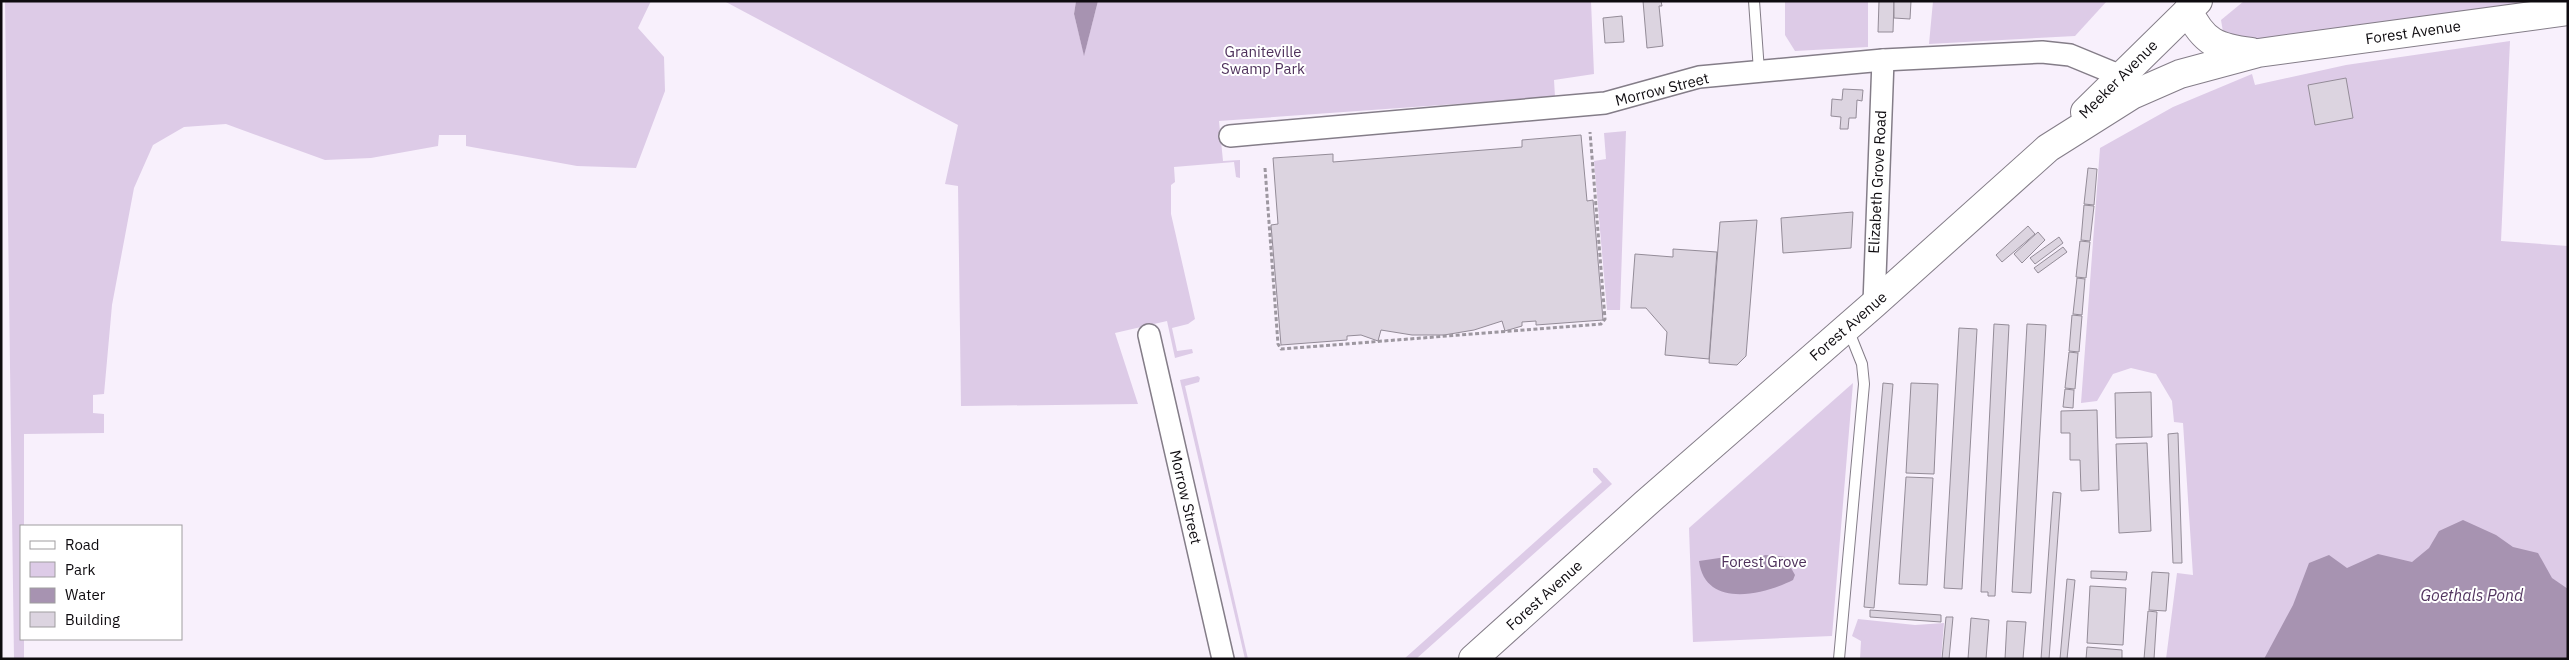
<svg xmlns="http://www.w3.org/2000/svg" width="2569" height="660" font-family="'IBM Plex Sans',sans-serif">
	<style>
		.green { fill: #ddcbe7 }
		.water { fill: #a793b1 }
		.building { fill: #dcd4e0; stroke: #948c98 }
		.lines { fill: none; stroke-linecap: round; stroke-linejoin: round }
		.lane-casing { stroke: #847d88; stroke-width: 12 }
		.street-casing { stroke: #847d88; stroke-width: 24 }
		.secondary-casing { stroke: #847d88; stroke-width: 30 }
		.path { stroke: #9d97a0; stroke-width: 3; stroke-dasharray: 4 2.5; stroke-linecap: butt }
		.lane { stroke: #fff; stroke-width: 10 }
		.street { stroke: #fff; stroke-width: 21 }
		.secondary { stroke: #fff; stroke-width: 28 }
		.labels { text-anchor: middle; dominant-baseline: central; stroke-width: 4; stroke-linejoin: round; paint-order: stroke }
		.street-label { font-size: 15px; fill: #0e0b0f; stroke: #fff }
		.park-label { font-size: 15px; fill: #4f325c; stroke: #fff }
		.water-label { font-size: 16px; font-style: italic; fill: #533560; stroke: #fff }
	</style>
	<rect width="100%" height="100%" fill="#f8f0fc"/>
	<g class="green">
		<polygon points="5,1 651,1 638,28 664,57 665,91 636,168 577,166 466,146 466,135 439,135 438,146 371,158 325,160 226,124 184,127 153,145 134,188 112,305 104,394 93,395 93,413 104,414 104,433 24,434 24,526 21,526 21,639 24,639 24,659 14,659"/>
		<polygon points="724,1 1076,1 1074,14 1084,55 1098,1 1591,1 1594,74 1554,80 1555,97 1219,121 1223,161 1240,160 1240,178 1236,177 1234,162 1174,167 1175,182 1171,185 1171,214 1195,319 1188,324 1172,328 1177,351 1192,349 1193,353 1175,358 1167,321 1115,333 1138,404 961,406 958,186 945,184 958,125"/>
		<polygon points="1785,1 1868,1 1868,47 1795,51 1785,35"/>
		<polygon points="1933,1 2107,1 2075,36 1929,44"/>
		<polygon points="2244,1 2542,1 2245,43 2223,32 2221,20"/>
		<polygon points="2510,41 2501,241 2568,246 2568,659 2166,659 2177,573 2193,575 2183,423 2174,422 2172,401 2156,374 2131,368 2113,374 2097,401 2081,403 2100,148 2173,107 2252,74 2255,85 2346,65"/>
		<polygon points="1626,131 1620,310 1607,310 1594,161 1606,159 1604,133"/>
		<polygon points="1198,376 1200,378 1199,382 1185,386 1248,659 1245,659 1180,380"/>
		<polygon points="1853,383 1832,636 1693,642 1689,528"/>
		<polygon points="1593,468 1597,468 1612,484 1416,659 1404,659 1602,482 1593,472"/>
		<polygon points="1858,619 1915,625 1944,623 1941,659 1860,659 1861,641 1852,636"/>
	</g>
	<g class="water">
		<polygon points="1076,1 1098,1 1084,56 1074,14"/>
		<polygon points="2463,520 2496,535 2513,547 2538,553 2552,578 2568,589 2568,659 2264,659 2293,605 2309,563 2329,555 2347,568 2378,554 2412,562 2429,548 2439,531"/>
		<path d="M 1765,555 L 1785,557 L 1795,575 L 1793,580 C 1764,595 1705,609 1699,561 L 1726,557 L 1745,565 Z"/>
	</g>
	<g class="building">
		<polygon points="1643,1 1661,1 1662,6 1659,6 1663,46 1647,48"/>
		<polygon points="1879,1 1894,1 1893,32 1878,32"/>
		<polygon points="1894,1 1911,1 1910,19 1894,18"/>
		<polygon points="1622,16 1624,42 1605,43 1603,18"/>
		<polygon points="2346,78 2353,118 2315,125 2308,85"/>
		<polygon points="1843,89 1863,90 1862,101 1857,100 1856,118 1849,118 1848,129 1840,129 1841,117 1831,116 1832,99 1842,100"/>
		<polygon points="1581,135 1587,201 1593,200 1603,320 1536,325 1536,321 1522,322 1522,326 1505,331 1502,321 1474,330 1444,335 1412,335 1381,330 1378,341 1361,335 1347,336 1347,340 1281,345 1271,225 1278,224 1273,158 1333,154 1333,162 1522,147 1522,140"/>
		<polygon points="2088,168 2097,169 2094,205 2084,204"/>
		<polygon points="2084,205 2094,206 2090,241 2081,240"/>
		<polygon points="1853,212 1851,248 1783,253 1781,218"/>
		<polygon points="1757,220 1746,356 1737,365 1709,363 1720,222"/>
		<polygon points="2028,226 2035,234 2002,262 1996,255"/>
		<polygon points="2038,232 2045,240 2022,263 2014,254"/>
		<polygon points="2059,237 2063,243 2035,264 2030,258"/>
		<polygon points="2080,241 2090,242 2086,278 2076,277"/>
		<polygon points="2063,247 2067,252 2038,273 2034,268"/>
		<polygon points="1673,249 1717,252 1709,359 1665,355 1667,332 1646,308 1631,308 1635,254 1673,257"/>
		<polygon points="2077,278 2085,279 2082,315 2073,314"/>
		<polygon points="2072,315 2082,316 2079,352 2069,351"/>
		<polygon points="1994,324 2009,325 1995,596 1988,596 1988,592 1981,592"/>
		<polygon points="2027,324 2046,325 2031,593 2012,592"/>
		<polygon points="1959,328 1977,329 1962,589 1944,588"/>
		<polygon points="2069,352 2078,353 2075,389 2065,388"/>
		<polygon points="1883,383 1893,384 1874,608 1864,607"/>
		<polygon points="1911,383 1938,384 1934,474 1906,473"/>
		<polygon points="2065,389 2074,390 2073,408 2063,407"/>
		<polygon points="2151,392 2152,437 2116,438 2115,393"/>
		<polygon points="2097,410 2099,490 2081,491 2080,460 2070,460 2070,433 2061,433 2061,411"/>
		<polygon points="2178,433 2182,563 2173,563 2168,434"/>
		<polygon points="2147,443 2151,531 2119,533 2116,444"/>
		<polygon points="1906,477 1933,478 1927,585 1899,584"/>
		<polygon points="2053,492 2061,493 2049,659 2041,659"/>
		<polygon points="2091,571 2127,572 2126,580 2091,578"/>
		<polygon points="2152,572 2169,573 2166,611 2149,610"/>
		<polygon points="2067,579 2075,580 2067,659 2060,659"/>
		<polygon points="2090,586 2126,588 2123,645 2087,643"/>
		<polygon points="1870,610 1941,615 1941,622 1870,617"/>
		<polygon points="2148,611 2157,612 2154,659 2144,659"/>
		<polygon points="1946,617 1953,617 1949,659 1942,659"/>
		<polygon points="1971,618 1989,620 1986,659 1968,659"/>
		<polygon points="2007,621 2026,622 2023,659 2005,659"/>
		<polygon points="2087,647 2122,650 2122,659 2086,659"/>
	</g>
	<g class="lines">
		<g class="lane-casing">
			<g id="lane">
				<polyline points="1754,1 1759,71"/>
				<polyline points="1839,659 1864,384 1862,364 1848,329"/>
			</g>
		</g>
		<g class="street-casing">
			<g id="street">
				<polyline points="1230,136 1605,103 1699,77 1883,60 2042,52 2070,55 2121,76"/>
				<polyline points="1874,304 1883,60"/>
				<polyline points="1149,335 1223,659"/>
			</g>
		</g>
		<g class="secondary-casing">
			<g id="secondary">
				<path d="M 2188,10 C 2203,42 2217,48 2251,52"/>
				<polyline points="2085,112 2198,1"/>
				<polyline points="1473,659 1645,504 1874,304 2048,148 2132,95 2180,74 2258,53 2568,11"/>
			</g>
		</g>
		<polyline class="path" points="1265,168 1278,344 1281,349 1601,324 1605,319 1590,132"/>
		<use href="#lane" class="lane"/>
		<use href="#street" class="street"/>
		<use href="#secondary" class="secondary"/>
	</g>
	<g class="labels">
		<g class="street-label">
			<text transform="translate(2413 32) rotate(-8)">Forest Avenue</text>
			<text transform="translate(2118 79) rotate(-45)">Meeker Avenue</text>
			<text transform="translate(1662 89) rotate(-14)">Morrow Street</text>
			<text transform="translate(1877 182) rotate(-87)">Elizabeth Grove Road</text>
			<text transform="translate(1848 326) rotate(-41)">Forest Avenue</text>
			<text transform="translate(1186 497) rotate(77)">Morrow Street</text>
			<text transform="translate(1544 595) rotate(-42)">Forest Avenue</text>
		</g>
		<g class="park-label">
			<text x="1263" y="51">Graniteville<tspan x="1263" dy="17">Swamp Park</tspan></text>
			<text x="1764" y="561">Forest Grove</text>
		</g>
		<g class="water-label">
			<text x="2472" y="595">Goethals Pond</text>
		</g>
	</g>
	<rect width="2569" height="660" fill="none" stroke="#0e0b0f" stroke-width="5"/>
	<rect x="20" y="525" width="162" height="115" fill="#ffffff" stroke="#9f9d9f"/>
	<rect x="30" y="541" width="25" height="8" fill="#ffffff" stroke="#9f9d9f"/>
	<text x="65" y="550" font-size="15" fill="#0e0b0f">Road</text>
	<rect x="30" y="562" width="25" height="15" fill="#ddcbe7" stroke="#9f9d9f"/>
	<text x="65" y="575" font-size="15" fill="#0e0b0f">Park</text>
	<rect x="30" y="588" width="25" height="15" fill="#a793b1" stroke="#9f9d9f"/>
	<text x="65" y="600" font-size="15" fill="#0e0b0f">Water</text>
	<rect x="30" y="612" width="25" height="15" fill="#dcd4e0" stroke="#9f9d9f"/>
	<text x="65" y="625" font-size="15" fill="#0e0b0f">Building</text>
</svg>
